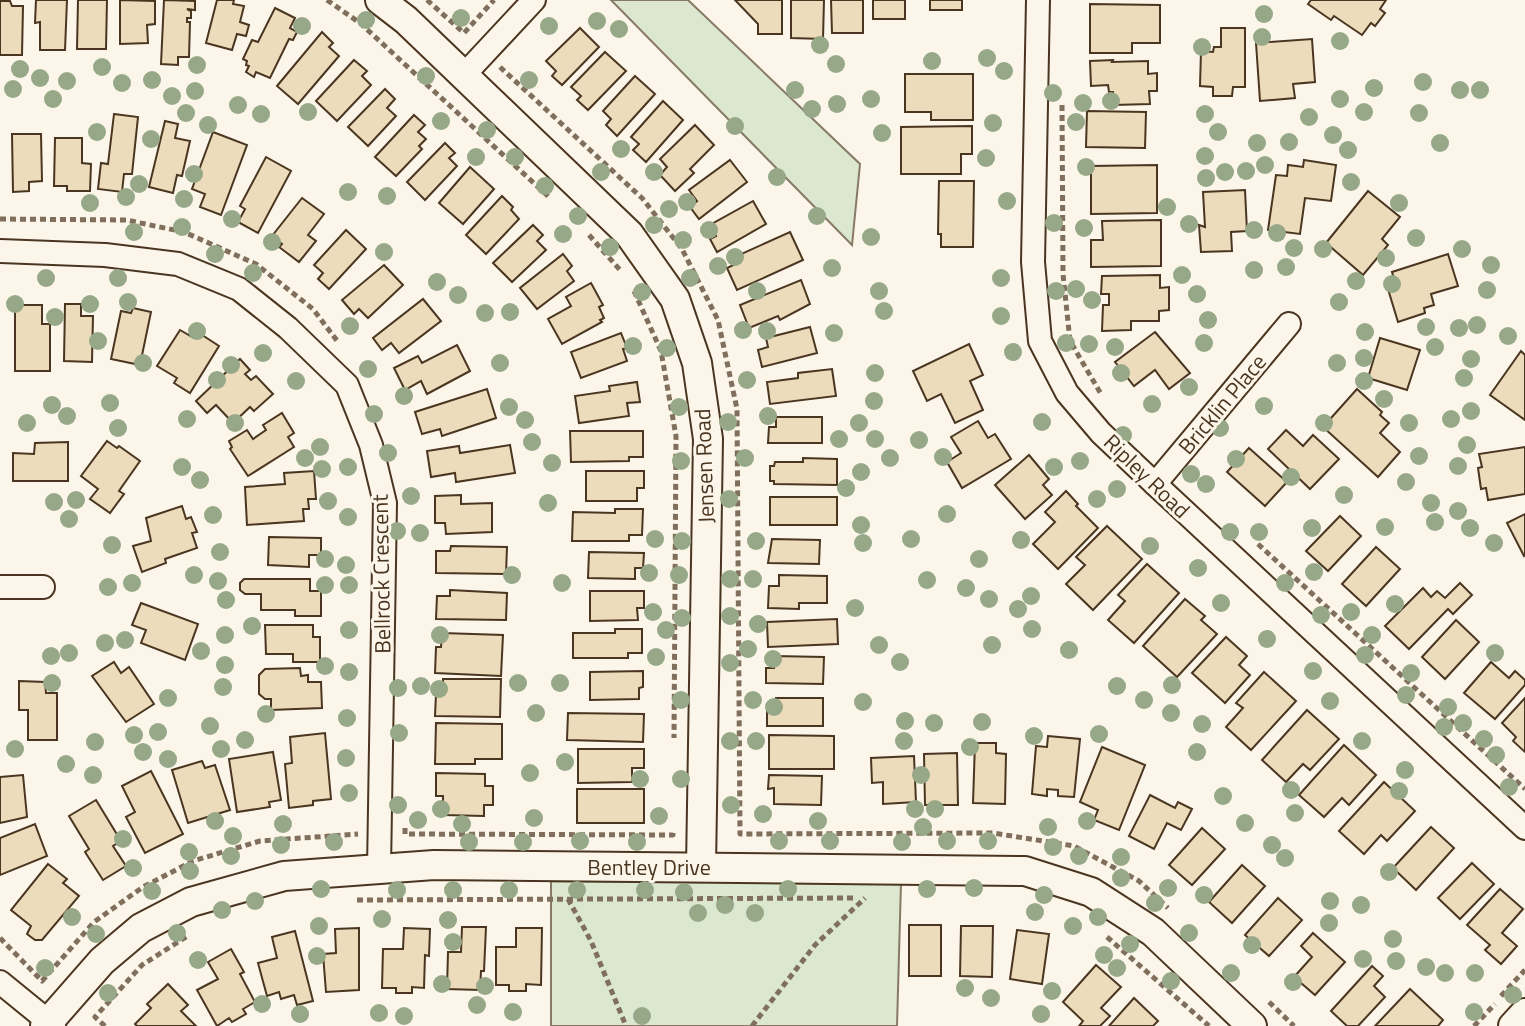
<svg xmlns="http://www.w3.org/2000/svg" width="1525" height="1026" font-family="'Titillium Web',sans-serif">
	<style>
		.green { fill: #dce7d0; stroke: #887966; stroke-width: 2 }
		.building { fill: #ecdcbc; stroke: #4a3520; stroke-width: 2 }
		.lines { fill: none; stroke-linecap: round; stroke-linejoin: round }
		.minor-casing { stroke: #4a3520; stroke-width: 26 }
		.tertiary-casing { stroke: #4a3520; stroke-width: 32 }
		.path { stroke: #7f6f5c; stroke-width: 5; stroke-dasharray: 6 4; stroke-linecap: butt }
		.minor { stroke: #fbf6e9; stroke-width: 22 }
		.tertiary { stroke: #fbf6e9; stroke-width: 28 }
		.tree { fill: #96a887 }
		.labels { text-anchor: middle; dominant-baseline: central; stroke-width: 6; stroke-linejoin: round; paint-order: stroke }
		.street-label { font-size: 22px; fill: #4a3520; stroke: #fbf6e9 }
	</style>
	<rect width="100%" height="100%" fill="#fbf6e9"/>
	<g class="green">
		<polygon points="611,0 688,0 860,164 852,245"/>
		<polygon points="551,881 901,883 897,1026 551,1026"/>
	</g>
	<g class="building">
		<polygon points="36,0 67,0 65,50 40,50 40,22 35,23"/>
		<polygon points="78,0 107,0 106,49 77,49"/>
		<polygon points="120,0 155,1 155,24 147,25 148,43 120,44"/>
		<polygon points="164,0 195,1 195,10 187,9 191,11 191,18 187,18 187,22 190,22 189,57 178,57 178,65 161,64"/>
		<polygon points="217,0 234,0 233,4 244,6 240,22 249,25 246,36 237,34 232,50 206,43"/>
		<polygon points="735,0 782,0 782,34 758,34 758,24"/>
		<polygon points="791,0 824,0 823,39 791,38"/>
		<polygon points="831,0 863,0 863,33 832,33"/>
		<rect x="873" y="0" width="32" height="19"/>
		<rect x="930" y="0" width="32" height="10"/>
		<polygon points="1311,0 1386,0 1380,9 1385,13 1375,26 1371,23 1362,35 1334,16 1331,20 1308,4"/>
		<polygon points="0,1 10,1 12,6 23,6 22,55 0,55"/>
		<polygon points="1090,4 1160,5 1160,43 1132,43 1132,53 1090,53"/>
		<polygon points="275,8 295,18 290,28 297,32 293,40 289,39 270,78 256,72 254,77 246,72 249,66 246,65 247,61 243,59 252,40 258,42"/>
		<polygon points="580,28 599,47 562,85 552,76 556,71 546,61"/>
		<polygon points="1221,28 1245,28 1245,87 1233,87 1232,96 1213,96 1213,87 1200,86 1201,51 1213,52 1214,47 1221,47"/>
		<polygon points="322,32 333,43 329,47 339,56 298,104 277,86"/>
		<polygon points="1312,39 1315,82 1293,84 1295,98 1260,101 1256,43"/>
		<polygon points="605,52 626,71 588,110 577,100 581,96 571,87"/>
		<polygon points="354,60 367,71 362,76 371,85 337,121 316,101"/>
		<polygon points="1113,60 1112,62 1148,61 1148,74 1157,73 1157,91 1149,91 1150,104 1113,105 1113,92 1109,92 1108,85 1091,86 1090,61"/>
		<polygon points="905,74 973,74 973,120 931,120 931,112 905,112"/>
		<polygon points="635,76 655,94 617,136 606,125 611,119 603,111"/>
		<polygon points="385,89 395,99 387,108 396,116 368,146 348,127"/>
		<polygon points="663,101 683,120 646,162 633,150 639,144 631,137"/>
		<polygon points="1087,111 1146,112 1145,148 1086,147"/>
		<polygon points="114,114 138,117 132,174 124,174 122,192 98,189 101,163 108,164"/>
		<polygon points="414,115 425,125 418,132 426,139 419,146 422,149 396,176 375,157"/>
		<polygon points="165,121 178,124 175,138 190,141 182,176 177,175 173,193 149,187"/>
		<polygon points="695,125 714,145 690,169 694,173 675,191 660,175 667,167 660,159"/>
		<polygon points="972,126 972,154 961,154 961,174 901,174 901,127"/>
		<polygon points="213,132 247,145 221,215 200,207 205,194 192,189"/>
		<polygon points="12,134 41,134 42,181 29,182 29,191 13,192"/>
		<polygon points="55,138 82,138 82,163 91,164 90,191 67,191 67,186 54,186"/>
		<polygon points="445,143 455,153 449,158 457,166 425,200 407,182"/>
		<polygon points="266,157 291,171 258,233 238,222 245,209 240,206"/>
		<polygon points="730,160 747,182 699,219 690,207 697,201 689,190"/>
		<polygon points="1304,160 1336,165 1331,201 1305,198 1300,234 1268,230 1276,175 1287,176 1288,165 1303,167"/>
		<polygon points="1157,165 1157,213 1091,214 1091,166"/>
		<polygon points="470,167 494,189 463,224 439,203"/>
		<polygon points="939,181 974,181 973,247 941,247 941,234 938,234"/>
		<polygon points="1245,190 1247,231 1231,232 1232,251 1201,252 1199,225 1205,227 1203,192"/>
		<polygon points="1368,191 1400,217 1382,239 1388,245 1363,275 1326,243"/>
		<polygon points="502,196 513,207 511,210 519,219 486,254 466,235"/>
		<polygon points="302,198 324,214 308,235 316,241 299,262 279,247 282,244 272,236"/>
		<polygon points="753,201 766,224 717,252 710,239 716,236 710,225"/>
		<polygon points="1161,220 1161,266 1091,267 1091,240 1103,240 1102,221"/>
		<polygon points="533,225 543,235 537,241 546,250 512,282 493,263"/>
		<polygon points="346,230 366,249 329,289 318,279 323,273 314,265"/>
		<polygon points="790,232 803,260 737,290 727,268 740,262 737,256"/>
		<polygon points="563,254 572,266 567,271 574,281 537,309 520,288"/>
		<polygon points="1448,254 1458,286 1431,294 1434,305 1424,308 1425,313 1398,322 1388,289 1396,286 1392,272"/>
		<polygon points="384,265 403,285 368,318 359,309 354,314 342,300"/>
		<polygon points="1160,275 1160,288 1169,287 1169,310 1159,311 1159,321 1131,321 1131,330 1102,331 1103,305 1109,305 1109,294 1101,294 1102,276"/>
		<polygon points="801,280 810,304 780,320 778,316 749,328 740,305"/>
		<polygon points="591,283 603,305 599,307 604,318 600,320 602,322 562,344 548,319 571,306 566,297"/>
		<polygon points="423,299 441,321 399,353 391,343 382,350 373,338"/>
		<polygon points="65,304 81,304 81,316 93,316 92,362 64,361"/>
		<polygon points="15,305 42,305 42,324 50,324 50,371 15,371"/>
		<polygon points="133,308 151,312 140,365 111,359 121,311 131,313"/>
		<polygon points="810,327 817,353 762,367 758,350 768,347 766,338"/>
		<polygon points="180,330 194,338 199,333 219,346 190,393 174,383 177,378 157,366"/>
		<polygon points="1155,332 1190,373 1169,389 1155,370 1134,386 1115,362"/>
		<polygon points="621,333 627,348 623,349 627,361 581,378 571,352"/>
		<polygon points="1380,338 1420,350 1407,390 1368,378"/>
		<polygon points="969,344 983,375 970,381 983,410 955,423 941,394 927,401 913,371"/>
		<polygon points="457,345 470,371 427,394 421,381 405,390 394,368 418,356 422,363"/>
		<polygon points="1521,351 1525,355 1525,420 1490,395"/>
		<polygon points="240,359 250,370 245,374 251,380 256,376 273,394 254,411 250,407 233,423 216,405 207,413 196,401"/>
		<polygon points="832,369 836,396 770,404 767,382 798,378 798,373"/>
		<polygon points="637,382 640,402 627,403 629,416 579,423 575,396 610,391 609,386"/>
		<polygon points="487,389 496,418 442,436 440,429 422,434 415,412"/>
		<polygon points="1357,389 1382,412 1380,415 1389,423 1380,433 1400,452 1378,477 1323,427"/>
		<polygon points="282,413 294,433 288,437 294,447 248,476 230,449 232,447 229,441 247,430 253,439 266,430 263,425"/>
		<polygon points="776,417 822,417 822,443 768,443 769,427 776,427"/>
		<polygon points="978,421 988,438 995,434 1011,459 962,488 947,462 961,453 951,437"/>
		<polygon points="1286,430 1303,446 1313,435 1339,459 1310,489 1268,449"/>
		<polygon points="570,431 643,431 643,457 629,457 629,461 571,462"/>
		<polygon points="107,441 117,448 119,446 140,461 119,491 124,494 110,513 90,499 98,489 81,476"/>
		<polygon points="68,442 68,481 13,481 13,453 34,454 35,443"/>
		<polygon points="510,445 515,473 456,482 455,473 431,477 427,451 459,446 460,453"/>
		<polygon points="1525,447 1525,494 1488,500 1486,488 1481,489 1478,468 1482,467 1479,454"/>
		<polygon points="1249,448 1287,482 1265,506 1227,472"/>
		<polygon points="1029,455 1049,479 1043,485 1052,495 1025,519 995,485"/>
		<polygon points="803,458 837,459 837,485 774,484 774,481 770,481 770,466 774,466 775,462 803,462"/>
		<polygon points="314,471 316,499 308,499 309,509 303,509 304,521 247,525 245,487 285,484 284,473"/>
		<polygon points="586,471 644,471 644,488 637,488 637,501 586,501"/>
		<polygon points="1066,491 1078,504 1076,506 1098,528 1058,569 1033,544 1055,522 1045,512"/>
		<polygon points="461,495 461,504 492,503 492,532 446,534 445,523 435,523 435,496"/>
		<rect x="770" y="497" width="67" height="28"/>
		<polygon points="182,506 186,519 191,517 197,532 192,533 197,548 165,559 166,563 142,572 133,546 151,541 146,518"/>
		<polygon points="615,509 643,509 642,535 629,535 629,541 572,541 573,512 615,513"/>
		<polygon points="1525,514 1525,555 1524,556 1507,523"/>
		<polygon points="1340,516 1361,536 1328,571 1306,551"/>
		<polygon points="1107,526 1142,559 1093,610 1066,584 1085,565 1076,557"/>
		<polygon points="269,537 321,538 321,555 309,555 309,567 268,565"/>
		<polygon points="772,539 820,540 819,564 768,563"/>
		<polygon points="451,546 507,547 506,574 436,573 436,551 450,551"/>
		<polygon points="1376,547 1400,569 1366,606 1342,584"/>
		<polygon points="589,552 644,553 643,568 635,568 635,579 588,578"/>
		<polygon points="1147,564 1179,593 1134,643 1108,620 1125,601 1118,595"/>
		<polygon points="779,575 827,576 827,603 799,603 799,609 768,608 769,586 779,586"/>
		<polygon points="244,579 310,579 310,591 321,591 321,616 295,616 295,610 261,610 261,594 245,594 240,590 240,583"/>
		<polygon points="1460,583 1472,595 1453,614 1448,609 1409,649 1385,626 1423,588 1431,597 1437,591 1445,598"/>
		<polygon points="450,590 507,593 506,620 436,619 437,596 450,596"/>
		<polygon points="590,591 644,591 644,608 637,608 638,620 590,621"/>
		<polygon points="1185,599 1205,616 1201,620 1217,634 1177,677 1143,646"/>
		<polygon points="141,603 198,624 185,660 141,643 146,630 132,625"/>
		<polygon points="837,619 838,644 768,647 767,622"/>
		<polygon points="1456,620 1479,642 1445,679 1422,657"/>
		<polygon points="265,625 313,625 313,637 320,637 320,662 293,662 293,654 266,654"/>
		<polygon points="615,629 642,629 642,653 628,653 628,658 573,658 573,633 615,633"/>
		<polygon points="442,633 503,635 501,676 435,673 436,647 441,647"/>
		<polygon points="1226,637 1247,656 1239,665 1250,675 1225,703 1192,673"/>
		<polygon points="774,656 824,657 823,684 766,683 766,668 774,668"/>
		<polygon points="114,662 121,673 129,667 154,704 126,722 92,676"/>
		<polygon points="1491,662 1509,678 1515,671 1525,680 1525,685 1495,719 1464,693"/>
		<polygon points="300,668 301,676 308,675 308,682 321,682 322,708 271,710 271,699 265,699 259,694 259,675 265,669"/>
		<polygon points="643,671 643,687 639,688 639,699 590,700 590,672"/>
		<polygon points="1264,672 1296,701 1251,750 1226,727 1243,708 1236,703"/>
		<polygon points="443,679 501,679 500,717 435,716 436,694 443,694"/>
		<polygon points="19,681 45,682 46,693 57,693 57,740 28,740 28,710 19,710"/>
		<polygon points="776,698 823,698 823,726 767,726 767,709 776,709"/>
		<polygon points="1525,698 1525,752 1513,741 1516,737 1502,723"/>
		<polygon points="1307,710 1339,739 1310,770 1303,764 1286,782 1262,760"/>
		<polygon points="568,713 644,714 643,742 567,740"/>
		<polygon points="436,723 502,724 502,759 475,759 475,764 435,764"/>
		<polygon points="325,733 331,799 313,801 313,805 289,808 285,764 292,763 290,737"/>
		<polygon points="769,735 834,736 834,769 769,769"/>
		<polygon points="1048,736 1080,739 1074,797 1058,796 1058,790 1047,789 1047,796 1032,794 1036,746 1047,747"/>
		<polygon points="975,743 996,743 996,753 1006,754 1005,804 973,803"/>
		<polygon points="1344,745 1376,775 1349,805 1342,798 1324,817 1299,795"/>
		<polygon points="1102,747 1145,765 1119,830 1094,820 1098,810 1080,802"/>
		<polygon points="578,749 644,749 644,768 632,768 632,782 578,783"/>
		<polygon points="273,752 281,800 269,802 270,807 237,812 229,759"/>
		<polygon points="957,753 958,805 925,805 924,754"/>
		<polygon points="914,756 916,802 883,804 883,782 872,783 871,758"/>
		<polygon points="202,761 205,768 215,765 230,810 188,823 172,770"/>
		<polygon points="151,771 183,834 145,853 126,817 135,812 122,786"/>
		<polygon points="436,773 485,774 485,786 493,786 493,805 484,805 484,816 443,815 443,796 436,796"/>
		<polygon points="23,775 27,817 0,823 0,777"/>
		<polygon points="769,775 822,776 821,805 774,804 774,788 768,789"/>
		<polygon points="1384,782 1415,811 1387,841 1381,835 1364,854 1339,831"/>
		<rect x="577" y="789" width="67" height="34"/>
		<polygon points="1150,795 1175,808 1178,802 1192,809 1181,830 1167,823 1154,849 1129,836"/>
		<polygon points="96,800 121,841 113,846 126,866 103,880 85,852 89,849 69,816"/>
		<polygon points="35,824 47,856 0,875 0,838"/>
		<polygon points="1431,827 1454,848 1416,890 1393,868"/>
		<polygon points="1202,828 1225,849 1192,885 1169,865"/>
		<polygon points="1472,863 1494,884 1460,919 1438,898"/>
		<polygon points="48,864 67,879 63,883 79,896 42,940 35,940 27,934 31,926 11,910"/>
		<polygon points="1242,865 1265,886 1232,923 1209,902"/>
		<polygon points="1500,889 1523,909 1502,933 1517,946 1501,964 1485,950 1490,945 1467,925"/>
		<polygon points="1278,898 1302,920 1269,956 1245,935"/>
		<rect x="909" y="925" width="32" height="51"/>
		<polygon points="961,926 993,926 992,977 960,976"/>
		<polygon points="462,927 486,927 484,971 481,971 480,990 447,989 448,952 461,952"/>
		<polygon points="359,928 359,990 326,992 323,954 336,953 335,929"/>
		<polygon points="404,928 430,929 429,956 425,955 424,988 412,987 412,993 396,993 396,988 382,988 383,949 403,949"/>
		<polygon points="516,928 542,928 541,985 526,984 526,991 509,991 509,985 496,985 496,947 516,947"/>
		<polygon points="1017,930 1049,934 1042,984 1010,979"/>
		<polygon points="295,931 313,1001 297,1005 294,995 281,999 279,992 267,996 258,963 277,958 272,937"/>
		<polygon points="1313,933 1345,962 1315,995 1294,977 1312,957 1301,946"/>
		<polygon points="231,949 244,972 240,974 255,1002 243,1009 246,1014 232,1022 229,1018 217,1026 197,990 218,979 208,962"/>
		<polygon points="1096,965 1121,987 1101,1008 1110,1016 1100,1026 1079,1026 1083,1021 1063,1002"/>
		<polygon points="1372,966 1383,976 1374,986 1385,997 1358,1026 1347,1026 1331,1011"/>
		<polygon points="168,984 188,1005 181,1011 196,1026 137,1026 135,1024 151,1008 147,1004"/>
		<polygon points="1410,989 1443,1020 1438,1026 1375,1026"/>
		<polygon points="1134,998 1158,1021 1153,1026 1109,1026"/>
	</g>
	<g class="lines">
		<g class="minor-casing">
			<g id="minor">
				<polyline points="1038,0 1033,262 1040,341 1067,393 1101,433 1155,484 1525,828"/>
				<polyline points="464,75 534,0"/>
				<polyline points="0,251 105,255 178,264 239,289 288,328 347,385 371,445 385,503 379,869"/>
				<polyline points="1155,484 1289,324"/>
				<polyline points="0,587 43,587"/>
				<polyline points="0,982 54,1026"/>
			</g>
		</g>
		<g class="tertiary-casing">
			<g id="tertiary">
				<polyline points="380,0 406,20 629,234 675,299 697,363 708,439 701,867"/>
				<polyline points="45,1026 102,961 141,928 191,902 284,876 434,865 1025,871 1091,892 1153,932 1252,1026"/>
				<polyline points="1513,1026 1525,1013"/>
			</g>
		</g>
		<g class="path">
			<polyline points="327,0 360,23 550,198"/>
			<polyline points="427,0 464,33 494,0"/>
			<polyline points="500,67 642,198 682,249 718,320 737,409 740,834 993,833 1074,846 1139,881 1168,908"/>
			<polyline points="1062,105 1063,274 1070,341 1101,394"/>
			<polyline points="0,219 126,220 184,232 256,264 313,309 338,342"/>
			<polyline points="589,235 620,270"/>
			<polyline points="634,291 661,351 676,436 674,738"/>
			<polyline points="1258,544 1525,789"/>
			<polyline points="405,828 405,834 673,835 673,832"/>
			<polyline points="568,899 591,941 626,1026"/>
			<polyline points="357,900 855,898"/>
			<polyline points="1107,937 1209,1026"/>
			<polyline points="0,938 42,981 94,922 143,887 193,861 260,841 358,834"/>
			<polyline points="1501,996 1525,970"/>
			<polyline points="1269,1002 1294,1026"/>
			<polyline points="105,1026 95,1017 142,965 189,935"/>
			<polyline points="752,1026 815,945 865,898"/>
			<polyline points="1474,1026 1495,1004"/>
		</g>
		<use href="#minor" class="minor"/>
		<use href="#tertiary" class="tertiary"/>
	</g>
	<g class="tree">
		<circle cx="1264" cy="14" r="9"/>
		<circle cx="461" cy="18" r="9"/>
		<circle cx="366" cy="20" r="9"/>
		<circle cx="597" cy="21" r="9"/>
		<circle cx="302" cy="26" r="9"/>
		<circle cx="549" cy="26" r="9"/>
		<circle cx="619" cy="29" r="9"/>
		<circle cx="1262" cy="37" r="9"/>
		<circle cx="1340" cy="41" r="9"/>
		<circle cx="820" cy="45" r="9"/>
		<circle cx="1202" cy="47" r="9"/>
		<circle cx="987" cy="58" r="9"/>
		<circle cx="932" cy="61" r="9"/>
		<circle cx="836" cy="64" r="9"/>
		<circle cx="197" cy="65" r="9"/>
		<circle cx="102" cy="67" r="9"/>
		<circle cx="20" cy="69" r="9"/>
		<circle cx="1004" cy="71" r="9"/>
		<circle cx="426" cy="76" r="9"/>
		<circle cx="40" cy="78" r="9"/>
		<circle cx="152" cy="80" r="9"/>
		<circle cx="529" cy="80" r="9"/>
		<circle cx="67" cy="81" r="9"/>
		<circle cx="1423" cy="82" r="9"/>
		<circle cx="122" cy="83" r="9"/>
		<circle cx="1374" cy="88" r="9"/>
		<circle cx="13" cy="89" r="9"/>
		<circle cx="795" cy="90" r="9"/>
		<circle cx="1460" cy="90" r="9"/>
		<circle cx="1480" cy="90" r="9"/>
		<circle cx="195" cy="91" r="9"/>
		<circle cx="1053" cy="93" r="9"/>
		<circle cx="172" cy="96" r="9"/>
		<circle cx="53" cy="99" r="9"/>
		<circle cx="871" cy="99" r="9"/>
		<circle cx="1340" cy="99" r="9"/>
		<circle cx="1111" cy="101" r="9"/>
		<circle cx="1083" cy="103" r="9"/>
		<circle cx="837" cy="104" r="9"/>
		<circle cx="238" cy="105" r="9"/>
		<circle cx="812" cy="109" r="9"/>
		<circle cx="308" cy="112" r="9"/>
		<circle cx="1364" cy="112" r="9"/>
		<circle cx="186" cy="113" r="9"/>
		<circle cx="1419" cy="113" r="9"/>
		<circle cx="261" cy="114" r="9"/>
		<circle cx="1205" cy="114" r="9"/>
		<circle cx="1309" cy="117" r="9"/>
		<circle cx="441" cy="121" r="9"/>
		<circle cx="1076" cy="122" r="9"/>
		<circle cx="993" cy="123" r="9"/>
		<circle cx="208" cy="125" r="9"/>
		<circle cx="735" cy="126" r="9"/>
		<circle cx="487" cy="130" r="9"/>
		<circle cx="97" cy="132" r="9"/>
		<circle cx="1218" cy="132" r="9"/>
		<circle cx="882" cy="133" r="9"/>
		<circle cx="1333" cy="135" r="9"/>
		<circle cx="151" cy="139" r="9"/>
		<circle cx="1289" cy="142" r="9"/>
		<circle cx="1257" cy="143" r="9"/>
		<circle cx="1440" cy="143" r="9"/>
		<circle cx="621" cy="149" r="9"/>
		<circle cx="1348" cy="150" r="9"/>
		<circle cx="1205" cy="156" r="9"/>
		<circle cx="476" cy="157" r="9"/>
		<circle cx="515" cy="157" r="9"/>
		<circle cx="986" cy="158" r="9"/>
		<circle cx="1265" cy="165" r="9"/>
		<circle cx="1086" cy="167" r="9"/>
		<circle cx="1246" cy="171" r="9"/>
		<circle cx="601" cy="172" r="9"/>
		<circle cx="654" cy="172" r="9"/>
		<circle cx="1225" cy="172" r="9"/>
		<circle cx="194" cy="174" r="9"/>
		<circle cx="777" cy="177" r="9"/>
		<circle cx="1206" cy="178" r="9"/>
		<circle cx="1351" cy="182" r="9"/>
		<circle cx="139" cy="184" r="9"/>
		<circle cx="545" cy="186" r="9"/>
		<circle cx="348" cy="192" r="9"/>
		<circle cx="387" cy="196" r="9"/>
		<circle cx="126" cy="197" r="9"/>
		<circle cx="184" cy="199" r="9"/>
		<circle cx="1007" cy="201" r="9"/>
		<circle cx="687" cy="202" r="9"/>
		<circle cx="90" cy="203" r="9"/>
		<circle cx="1399" cy="203" r="9"/>
		<circle cx="1167" cy="207" r="9"/>
		<circle cx="669" cy="209" r="9"/>
		<circle cx="578" cy="216" r="9"/>
		<circle cx="817" cy="216" r="9"/>
		<circle cx="232" cy="219" r="9"/>
		<circle cx="1054" cy="223" r="9"/>
		<circle cx="1189" cy="224" r="9"/>
		<circle cx="654" cy="225" r="9"/>
		<circle cx="182" cy="227" r="9"/>
		<circle cx="1084" cy="228" r="9"/>
		<circle cx="709" cy="230" r="9"/>
		<circle cx="1254" cy="230" r="9"/>
		<circle cx="134" cy="232" r="9"/>
		<circle cx="1277" cy="233" r="9"/>
		<circle cx="563" cy="234" r="9"/>
		<circle cx="871" cy="237" r="9"/>
		<circle cx="1416" cy="238" r="9"/>
		<circle cx="683" cy="240" r="9"/>
		<circle cx="272" cy="242" r="9"/>
		<circle cx="610" cy="247" r="9"/>
		<circle cx="1294" cy="248" r="9"/>
		<circle cx="1323" cy="249" r="9"/>
		<circle cx="1462" cy="249" r="9"/>
		<circle cx="384" cy="252" r="9"/>
		<circle cx="215" cy="254" r="9"/>
		<circle cx="735" cy="257" r="9"/>
		<circle cx="1386" cy="258" r="9"/>
		<circle cx="1491" cy="265" r="9"/>
		<circle cx="718" cy="266" r="9"/>
		<circle cx="1286" cy="267" r="9"/>
		<circle cx="832" cy="268" r="9"/>
		<circle cx="1254" cy="270" r="9"/>
		<circle cx="253" cy="273" r="9"/>
		<circle cx="1182" cy="275" r="9"/>
		<circle cx="46" cy="278" r="9"/>
		<circle cx="118" cy="278" r="9"/>
		<circle cx="690" cy="278" r="9"/>
		<circle cx="1001" cy="278" r="9"/>
		<circle cx="1356" cy="281" r="9"/>
		<circle cx="437" cy="282" r="9"/>
		<circle cx="1392" cy="284" r="9"/>
		<circle cx="1076" cy="289" r="9"/>
		<circle cx="1487" cy="290" r="9"/>
		<circle cx="757" cy="291" r="9"/>
		<circle cx="879" cy="291" r="9"/>
		<circle cx="1056" cy="291" r="9"/>
		<circle cx="642" cy="292" r="9"/>
		<circle cx="1197" cy="294" r="9"/>
		<circle cx="458" cy="295" r="9"/>
		<circle cx="1092" cy="300" r="9"/>
		<circle cx="128" cy="302" r="9"/>
		<circle cx="1339" cy="302" r="9"/>
		<circle cx="15" cy="304" r="9"/>
		<circle cx="90" cy="304" r="9"/>
		<circle cx="884" cy="311" r="9"/>
		<circle cx="510" cy="312" r="9"/>
		<circle cx="485" cy="313" r="9"/>
		<circle cx="1001" cy="316" r="9"/>
		<circle cx="55" cy="317" r="9"/>
		<circle cx="1208" cy="320" r="9"/>
		<circle cx="1477" cy="325" r="9"/>
		<circle cx="350" cy="326" r="9"/>
		<circle cx="1426" cy="327" r="9"/>
		<circle cx="1459" cy="328" r="9"/>
		<circle cx="743" cy="330" r="9"/>
		<circle cx="197" cy="331" r="9"/>
		<circle cx="767" cy="331" r="9"/>
		<circle cx="1365" cy="332" r="9"/>
		<circle cx="834" cy="333" r="9"/>
		<circle cx="1508" cy="336" r="9"/>
		<circle cx="98" cy="341" r="9"/>
		<circle cx="1066" cy="343" r="9"/>
		<circle cx="1204" cy="343" r="9"/>
		<circle cx="1089" cy="344" r="9"/>
		<circle cx="633" cy="346" r="9"/>
		<circle cx="1115" cy="347" r="9"/>
		<circle cx="1435" cy="347" r="9"/>
		<circle cx="667" cy="348" r="9"/>
		<circle cx="1013" cy="352" r="9"/>
		<circle cx="263" cy="353" r="9"/>
		<circle cx="1364" cy="358" r="9"/>
		<circle cx="1471" cy="359" r="9"/>
		<circle cx="143" cy="363" r="9"/>
		<circle cx="500" cy="363" r="9"/>
		<circle cx="1337" cy="363" r="9"/>
		<circle cx="231" cy="365" r="9"/>
		<circle cx="368" cy="369" r="9"/>
		<circle cx="875" cy="373" r="9"/>
		<circle cx="1121" cy="373" r="9"/>
		<circle cx="1464" cy="378" r="9"/>
		<circle cx="217" cy="380" r="9"/>
		<circle cx="747" cy="380" r="9"/>
		<circle cx="296" cy="381" r="9"/>
		<circle cx="1364" cy="381" r="9"/>
		<circle cx="1189" cy="387" r="9"/>
		<circle cx="404" cy="396" r="9"/>
		<circle cx="1384" cy="399" r="9"/>
		<circle cx="874" cy="401" r="9"/>
		<circle cx="110" cy="403" r="9"/>
		<circle cx="1152" cy="404" r="9"/>
		<circle cx="52" cy="405" r="9"/>
		<circle cx="1264" cy="406" r="9"/>
		<circle cx="509" cy="407" r="9"/>
		<circle cx="679" cy="407" r="9"/>
		<circle cx="1471" cy="411" r="9"/>
		<circle cx="374" cy="414" r="9"/>
		<circle cx="67" cy="416" r="9"/>
		<circle cx="768" cy="416" r="9"/>
		<circle cx="187" cy="419" r="9"/>
		<circle cx="1451" cy="419" r="9"/>
		<circle cx="525" cy="420" r="9"/>
		<circle cx="728" cy="422" r="9"/>
		<circle cx="1042" cy="422" r="9"/>
		<circle cx="27" cy="423" r="9"/>
		<circle cx="235" cy="423" r="9"/>
		<circle cx="859" cy="423" r="9"/>
		<circle cx="1324" cy="423" r="9"/>
		<circle cx="1409" cy="423" r="9"/>
		<circle cx="118" cy="428" r="9"/>
		<circle cx="1220" cy="428" r="9"/>
		<circle cx="1123" cy="435" r="9"/>
		<circle cx="839" cy="439" r="9"/>
		<circle cx="875" cy="439" r="9"/>
		<circle cx="919" cy="440" r="9"/>
		<circle cx="532" cy="442" r="9"/>
		<circle cx="1467" cy="445" r="9"/>
		<circle cx="320" cy="447" r="9"/>
		<circle cx="388" cy="453" r="9"/>
		<circle cx="1419" cy="456" r="9"/>
		<circle cx="943" cy="457" r="9"/>
		<circle cx="305" cy="458" r="9"/>
		<circle cx="745" cy="458" r="9"/>
		<circle cx="890" cy="458" r="9"/>
		<circle cx="1236" cy="459" r="9"/>
		<circle cx="681" cy="461" r="9"/>
		<circle cx="1080" cy="461" r="9"/>
		<circle cx="552" cy="463" r="9"/>
		<circle cx="1458" cy="466" r="9"/>
		<circle cx="182" cy="467" r="9"/>
		<circle cx="348" cy="467" r="9"/>
		<circle cx="1054" cy="467" r="9"/>
		<circle cx="322" cy="469" r="9"/>
		<circle cx="861" cy="472" r="9"/>
		<circle cx="1191" cy="474" r="9"/>
		<circle cx="1291" cy="477" r="9"/>
		<circle cx="200" cy="480" r="9"/>
		<circle cx="1406" cy="482" r="9"/>
		<circle cx="1206" cy="484" r="9"/>
		<circle cx="846" cy="488" r="9"/>
		<circle cx="1117" cy="489" r="9"/>
		<circle cx="1344" cy="495" r="9"/>
		<circle cx="411" cy="496" r="9"/>
		<circle cx="729" cy="499" r="9"/>
		<circle cx="1097" cy="499" r="9"/>
		<circle cx="76" cy="500" r="9"/>
		<circle cx="328" cy="501" r="9"/>
		<circle cx="54" cy="502" r="9"/>
		<circle cx="548" cy="503" r="9"/>
		<circle cx="1431" cy="503" r="9"/>
		<circle cx="1458" cy="511" r="9"/>
		<circle cx="947" cy="514" r="9"/>
		<circle cx="213" cy="515" r="9"/>
		<circle cx="348" cy="517" r="9"/>
		<circle cx="69" cy="519" r="9"/>
		<circle cx="1435" cy="522" r="9"/>
		<circle cx="861" cy="525" r="9"/>
		<circle cx="1385" cy="527" r="9"/>
		<circle cx="1312" cy="528" r="9"/>
		<circle cx="1470" cy="528" r="9"/>
		<circle cx="397" cy="531" r="9"/>
		<circle cx="1230" cy="532" r="9"/>
		<circle cx="1259" cy="532" r="9"/>
		<circle cx="420" cy="533" r="9"/>
		<circle cx="655" cy="539" r="9"/>
		<circle cx="911" cy="539" r="9"/>
		<circle cx="1021" cy="540" r="9"/>
		<circle cx="682" cy="541" r="9"/>
		<circle cx="756" cy="541" r="9"/>
		<circle cx="863" cy="543" r="9"/>
		<circle cx="1494" cy="543" r="9"/>
		<circle cx="112" cy="545" r="9"/>
		<circle cx="1150" cy="546" r="9"/>
		<circle cx="220" cy="552" r="9"/>
		<circle cx="325" cy="559" r="9"/>
		<circle cx="979" cy="559" r="9"/>
		<circle cx="346" cy="565" r="9"/>
		<circle cx="1198" cy="568" r="9"/>
		<circle cx="1314" cy="572" r="9"/>
		<circle cx="649" cy="573" r="9"/>
		<circle cx="194" cy="575" r="9"/>
		<circle cx="512" cy="575" r="9"/>
		<circle cx="679" cy="575" r="9"/>
		<circle cx="730" cy="579" r="9"/>
		<circle cx="753" cy="579" r="9"/>
		<circle cx="927" cy="580" r="9"/>
		<circle cx="218" cy="581" r="9"/>
		<circle cx="132" cy="583" r="9"/>
		<circle cx="562" cy="583" r="9"/>
		<circle cx="1285" cy="583" r="9"/>
		<circle cx="325" cy="585" r="9"/>
		<circle cx="349" cy="585" r="9"/>
		<circle cx="108" cy="587" r="9"/>
		<circle cx="966" cy="588" r="9"/>
		<circle cx="1031" cy="596" r="9"/>
		<circle cx="989" cy="599" r="9"/>
		<circle cx="226" cy="600" r="9"/>
		<circle cx="1221" cy="603" r="9"/>
		<circle cx="1395" cy="604" r="9"/>
		<circle cx="855" cy="608" r="9"/>
		<circle cx="1018" cy="609" r="9"/>
		<circle cx="653" cy="612" r="9"/>
		<circle cx="1351" cy="612" r="9"/>
		<circle cx="1321" cy="615" r="9"/>
		<circle cx="730" cy="616" r="9"/>
		<circle cx="682" cy="618" r="9"/>
		<circle cx="758" cy="624" r="9"/>
		<circle cx="252" cy="626" r="9"/>
		<circle cx="1032" cy="629" r="9"/>
		<circle cx="349" cy="630" r="9"/>
		<circle cx="666" cy="630" r="9"/>
		<circle cx="225" cy="635" r="9"/>
		<circle cx="440" cy="635" r="9"/>
		<circle cx="1372" cy="635" r="9"/>
		<circle cx="1267" cy="639" r="9"/>
		<circle cx="125" cy="640" r="9"/>
		<circle cx="105" cy="643" r="9"/>
		<circle cx="879" cy="645" r="9"/>
		<circle cx="992" cy="645" r="9"/>
		<circle cx="748" cy="649" r="9"/>
		<circle cx="1069" cy="650" r="9"/>
		<circle cx="201" cy="651" r="9"/>
		<circle cx="69" cy="653" r="9"/>
		<circle cx="1495" cy="653" r="9"/>
		<circle cx="1365" cy="655" r="9"/>
		<circle cx="51" cy="656" r="9"/>
		<circle cx="656" cy="657" r="9"/>
		<circle cx="773" cy="659" r="9"/>
		<circle cx="900" cy="662" r="9"/>
		<circle cx="730" cy="663" r="9"/>
		<circle cx="225" cy="665" r="9"/>
		<circle cx="325" cy="666" r="9"/>
		<circle cx="1313" cy="671" r="9"/>
		<circle cx="349" cy="672" r="9"/>
		<circle cx="1411" cy="673" r="9"/>
		<circle cx="52" cy="683" r="9"/>
		<circle cx="518" cy="683" r="9"/>
		<circle cx="560" cy="683" r="9"/>
		<circle cx="1172" cy="685" r="9"/>
		<circle cx="421" cy="686" r="9"/>
		<circle cx="1117" cy="686" r="9"/>
		<circle cx="223" cy="687" r="9"/>
		<circle cx="398" cy="688" r="9"/>
		<circle cx="439" cy="689" r="9"/>
		<circle cx="1406" cy="695" r="9"/>
		<circle cx="168" cy="698" r="9"/>
		<circle cx="681" cy="700" r="9"/>
		<circle cx="753" cy="700" r="9"/>
		<circle cx="1144" cy="700" r="9"/>
		<circle cx="1330" cy="701" r="9"/>
		<circle cx="863" cy="702" r="9"/>
		<circle cx="774" cy="707" r="9"/>
		<circle cx="1448" cy="707" r="9"/>
		<circle cx="536" cy="713" r="9"/>
		<circle cx="1171" cy="713" r="9"/>
		<circle cx="266" cy="714" r="9"/>
		<circle cx="347" cy="718" r="9"/>
		<circle cx="905" cy="721" r="9"/>
		<circle cx="982" cy="722" r="9"/>
		<circle cx="934" cy="723" r="9"/>
		<circle cx="1463" cy="723" r="9"/>
		<circle cx="1202" cy="724" r="9"/>
		<circle cx="210" cy="726" r="9"/>
		<circle cx="1444" cy="727" r="9"/>
		<circle cx="158" cy="732" r="9"/>
		<circle cx="399" cy="733" r="9"/>
		<circle cx="1099" cy="734" r="9"/>
		<circle cx="134" cy="735" r="9"/>
		<circle cx="1034" cy="736" r="9"/>
		<circle cx="1484" cy="739" r="9"/>
		<circle cx="245" cy="740" r="9"/>
		<circle cx="730" cy="741" r="9"/>
		<circle cx="756" cy="741" r="9"/>
		<circle cx="904" cy="741" r="9"/>
		<circle cx="1362" cy="741" r="9"/>
		<circle cx="95" cy="742" r="9"/>
		<circle cx="970" cy="747" r="9"/>
		<circle cx="15" cy="749" r="9"/>
		<circle cx="221" cy="749" r="9"/>
		<circle cx="143" cy="752" r="9"/>
		<circle cx="1197" cy="752" r="9"/>
		<circle cx="1496" cy="755" r="9"/>
		<circle cx="346" cy="758" r="9"/>
		<circle cx="168" cy="759" r="9"/>
		<circle cx="565" cy="762" r="9"/>
		<circle cx="66" cy="764" r="9"/>
		<circle cx="1405" cy="770" r="9"/>
		<circle cx="530" cy="773" r="9"/>
		<circle cx="93" cy="775" r="9"/>
		<circle cx="921" cy="775" r="9"/>
		<circle cx="640" cy="779" r="9"/>
		<circle cx="681" cy="779" r="9"/>
		<circle cx="1509" cy="787" r="9"/>
		<circle cx="1291" cy="790" r="9"/>
		<circle cx="1399" cy="791" r="9"/>
		<circle cx="349" cy="793" r="9"/>
		<circle cx="1223" cy="796" r="9"/>
		<circle cx="398" cy="805" r="9"/>
		<circle cx="731" cy="805" r="9"/>
		<circle cx="441" cy="809" r="9"/>
		<circle cx="915" cy="809" r="9"/>
		<circle cx="935" cy="809" r="9"/>
		<circle cx="1295" cy="813" r="9"/>
		<circle cx="763" cy="814" r="9"/>
		<circle cx="659" cy="816" r="9"/>
		<circle cx="534" cy="818" r="9"/>
		<circle cx="418" cy="820" r="9"/>
		<circle cx="215" cy="821" r="9"/>
		<circle cx="818" cy="821" r="9"/>
		<circle cx="1087" cy="821" r="9"/>
		<circle cx="1245" cy="823" r="9"/>
		<circle cx="283" cy="824" r="9"/>
		<circle cx="462" cy="824" r="9"/>
		<circle cx="923" cy="827" r="9"/>
		<circle cx="1048" cy="827" r="9"/>
		<circle cx="233" cy="836" r="9"/>
		<circle cx="123" cy="839" r="9"/>
		<circle cx="580" cy="841" r="9"/>
		<circle cx="779" cy="841" r="9"/>
		<circle cx="830" cy="841" r="9"/>
		<circle cx="947" cy="841" r="9"/>
		<circle cx="988" cy="841" r="9"/>
		<circle cx="334" cy="842" r="9"/>
		<circle cx="469" cy="842" r="9"/>
		<circle cx="523" cy="842" r="9"/>
		<circle cx="637" cy="842" r="9"/>
		<circle cx="902" cy="842" r="9"/>
		<circle cx="281" cy="845" r="9"/>
		<circle cx="1272" cy="845" r="9"/>
		<circle cx="1053" cy="847" r="9"/>
		<circle cx="189" cy="852" r="9"/>
		<circle cx="231" cy="856" r="9"/>
		<circle cx="1079" cy="856" r="9"/>
		<circle cx="1121" cy="857" r="9"/>
		<circle cx="1285" cy="858" r="9"/>
		<circle cx="133" cy="868" r="9"/>
		<circle cx="190" cy="871" r="9"/>
		<circle cx="1389" cy="872" r="9"/>
		<circle cx="1121" cy="878" r="9"/>
		<circle cx="974" cy="888" r="9"/>
		<circle cx="1168" cy="888" r="9"/>
		<circle cx="321" cy="889" r="9"/>
		<circle cx="788" cy="889" r="9"/>
		<circle cx="927" cy="889" r="9"/>
		<circle cx="397" cy="890" r="9"/>
		<circle cx="453" cy="890" r="9"/>
		<circle cx="509" cy="890" r="9"/>
		<circle cx="577" cy="890" r="9"/>
		<circle cx="645" cy="890" r="9"/>
		<circle cx="152" cy="891" r="9"/>
		<circle cx="684" cy="892" r="9"/>
		<circle cx="1044" cy="895" r="9"/>
		<circle cx="1204" cy="895" r="9"/>
		<circle cx="255" cy="901" r="9"/>
		<circle cx="1330" cy="901" r="9"/>
		<circle cx="1155" cy="903" r="9"/>
		<circle cx="725" cy="905" r="9"/>
		<circle cx="1361" cy="905" r="9"/>
		<circle cx="222" cy="910" r="9"/>
		<circle cx="1035" cy="912" r="9"/>
		<circle cx="698" cy="913" r="9"/>
		<circle cx="755" cy="913" r="9"/>
		<circle cx="72" cy="917" r="9"/>
		<circle cx="1098" cy="917" r="9"/>
		<circle cx="382" cy="919" r="9"/>
		<circle cx="448" cy="920" r="9"/>
		<circle cx="1329" cy="923" r="9"/>
		<circle cx="319" cy="926" r="9"/>
		<circle cx="1073" cy="926" r="9"/>
		<circle cx="177" cy="933" r="9"/>
		<circle cx="1189" cy="933" r="9"/>
		<circle cx="96" cy="934" r="9"/>
		<circle cx="1393" cy="939" r="9"/>
		<circle cx="453" cy="942" r="9"/>
		<circle cx="1130" cy="944" r="9"/>
		<circle cx="1252" cy="945" r="9"/>
		<circle cx="1104" cy="955" r="9"/>
		<circle cx="317" cy="956" r="9"/>
		<circle cx="1363" cy="959" r="9"/>
		<circle cx="198" cy="960" r="9"/>
		<circle cx="1396" cy="961" r="9"/>
		<circle cx="1426" cy="967" r="9"/>
		<circle cx="45" cy="968" r="9"/>
		<circle cx="1117" cy="968" r="9"/>
		<circle cx="1231" cy="973" r="9"/>
		<circle cx="1445" cy="973" r="9"/>
		<circle cx="1475" cy="973" r="9"/>
		<circle cx="1171" cy="981" r="9"/>
		<circle cx="1293" cy="982" r="9"/>
		<circle cx="442" cy="984" r="9"/>
		<circle cx="485" cy="986" r="9"/>
		<circle cx="965" cy="988" r="9"/>
		<circle cx="1052" cy="991" r="9"/>
		<circle cx="108" cy="993" r="9"/>
		<circle cx="1513" cy="995" r="9"/>
		<circle cx="991" cy="998" r="9"/>
		<circle cx="262" cy="1004" r="9"/>
		<circle cx="477" cy="1005" r="9"/>
		<circle cx="513" cy="1012" r="9"/>
		<circle cx="1474" cy="1012" r="9"/>
		<circle cx="379" cy="1013" r="9"/>
		<circle cx="300" cy="1014" r="9"/>
		<circle cx="1041" cy="1014" r="9"/>
		<circle cx="404" cy="1016" r="9"/>
		<circle cx="642" cy="1016" r="9"/>
	</g>
	<g class="labels">
		<g class="street-label">
			<text transform="translate(1222 404) rotate(-50)">Bricklin Place</text>
			<text transform="translate(704 466) rotate(-92)">Jensen Road</text>
			<text transform="translate(1147 476) rotate(44)">Ripley Road</text>
			<text transform="translate(381 574) rotate(-91)">Bellrock Crescent</text>
			<text x="649" y="867">Bentley Drive</text>
		</g>
	</g>
</svg>
